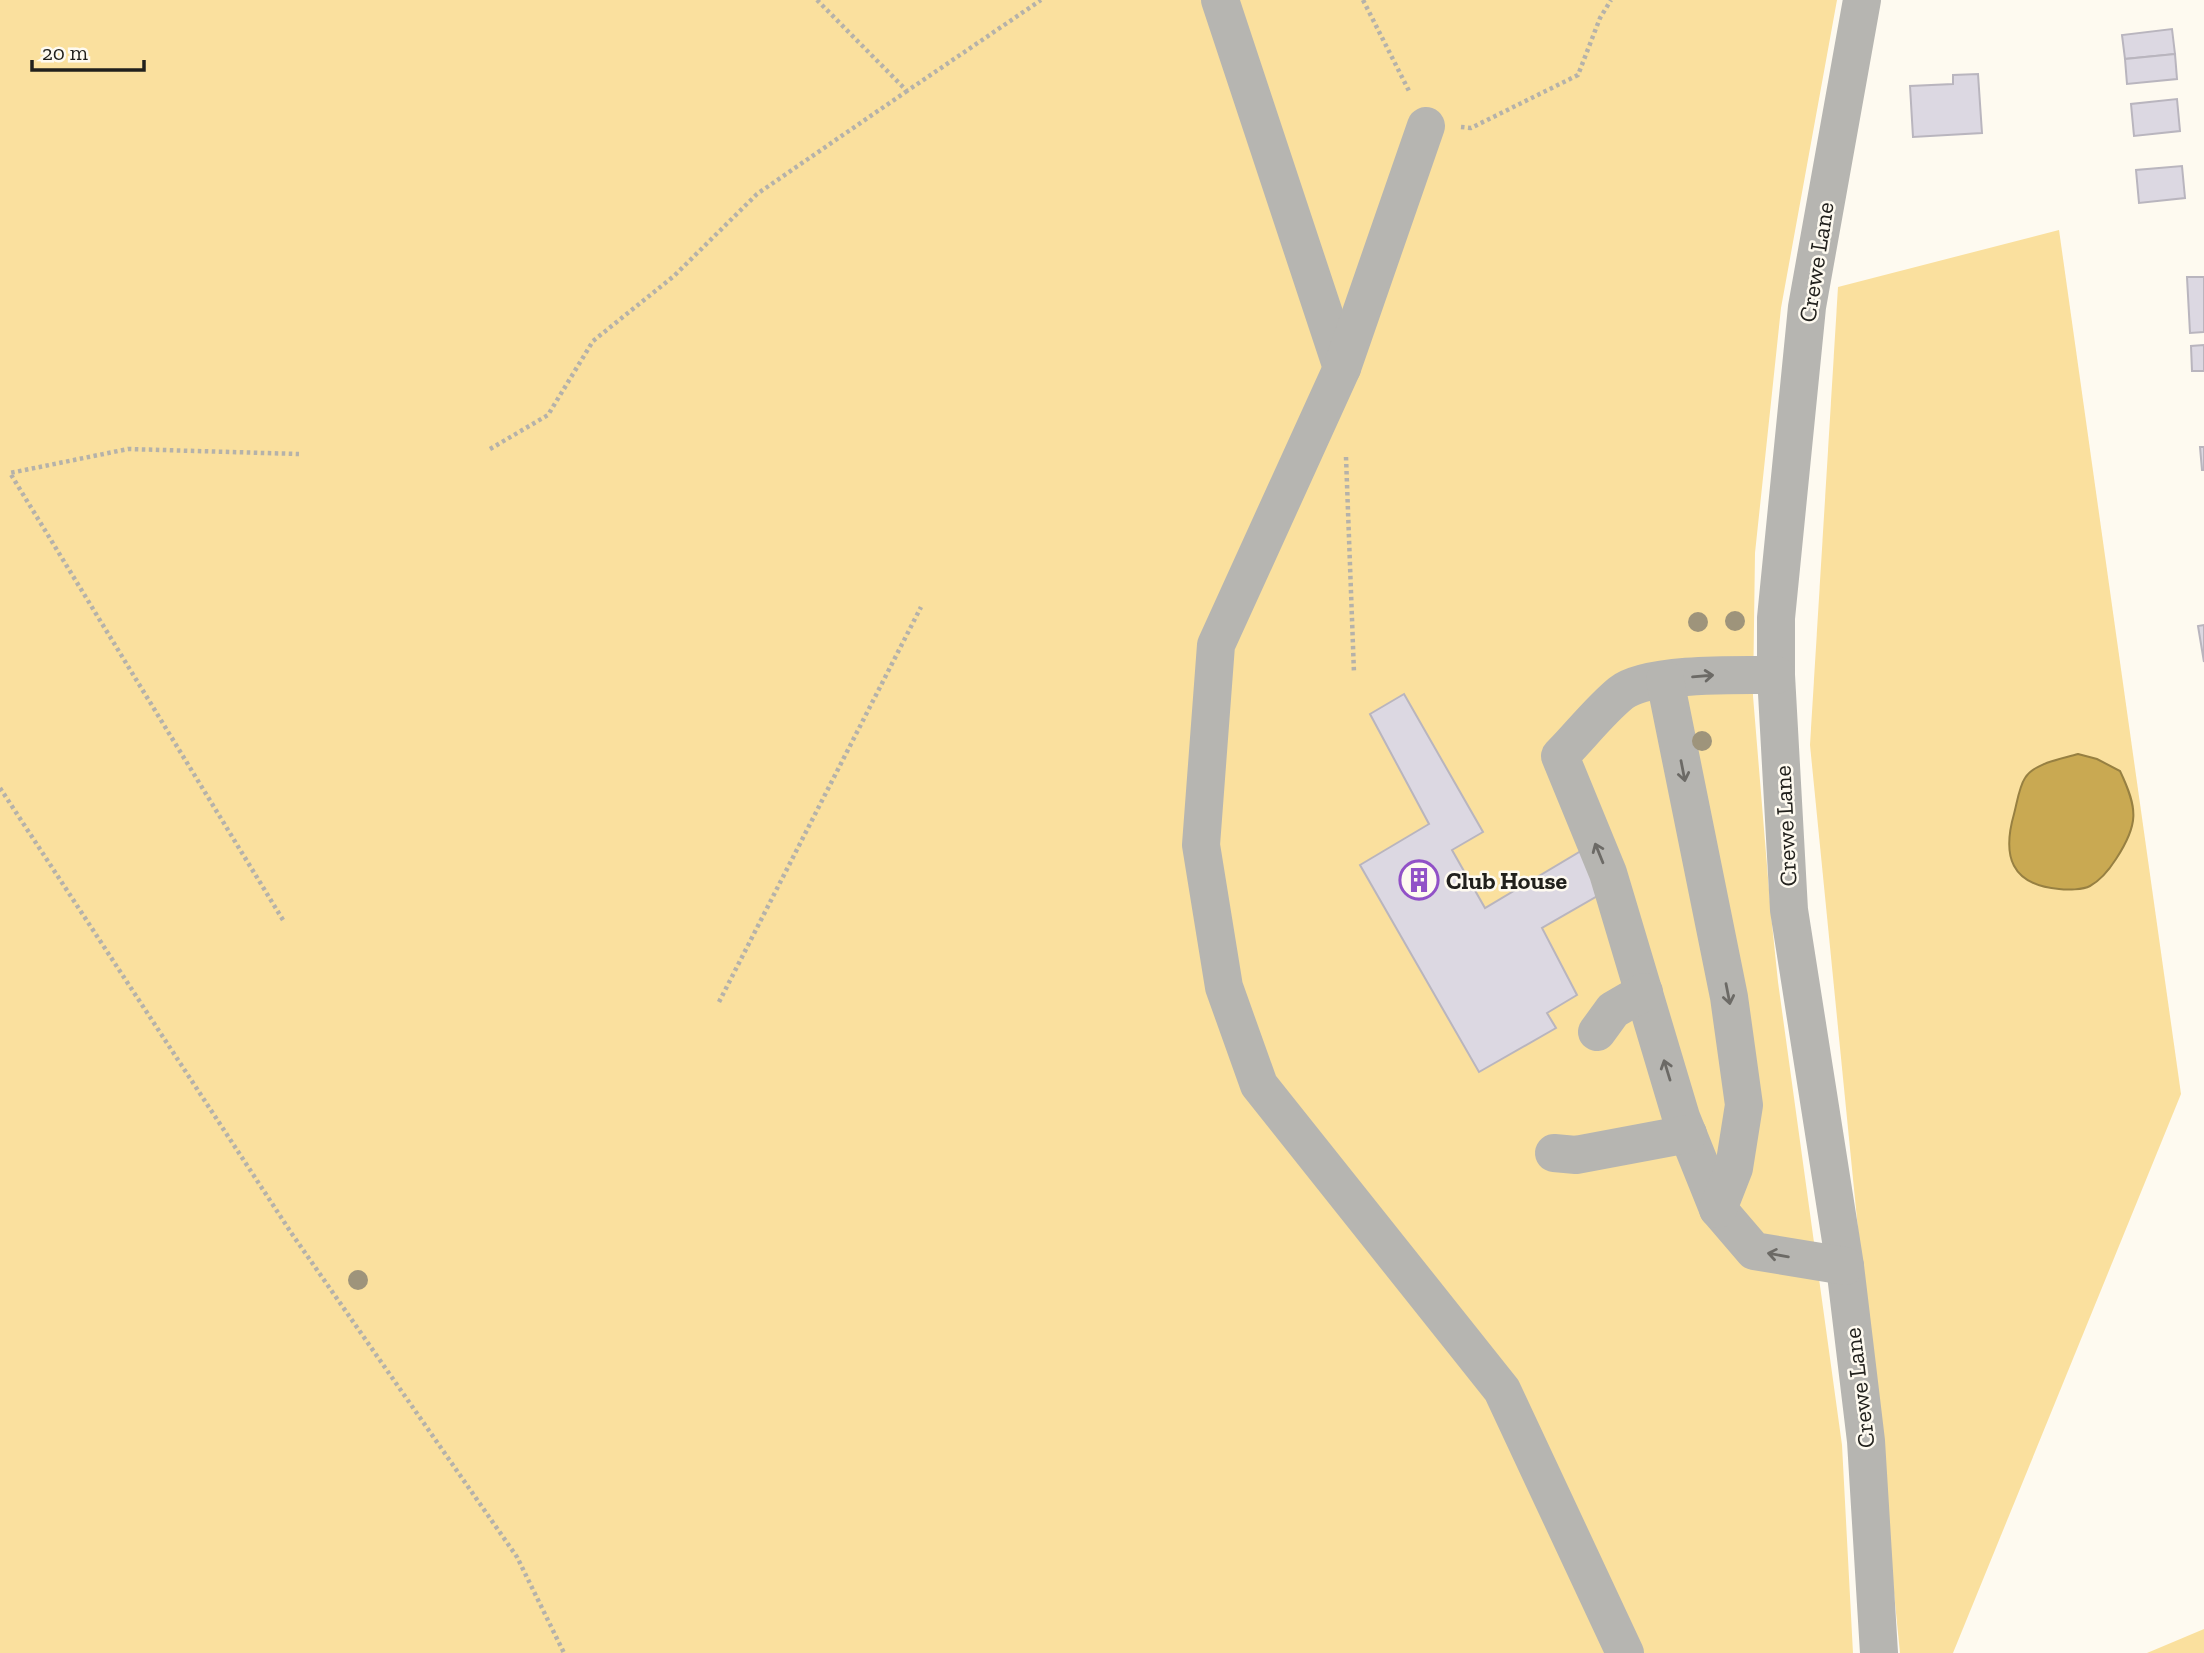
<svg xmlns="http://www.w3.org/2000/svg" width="2204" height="1653" font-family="'Zilla Slab',serif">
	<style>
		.green { fill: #fae09e }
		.water { fill: #c9a952; stroke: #978042; stroke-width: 2 }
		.building { fill: #dcd8e2; stroke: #b9b5be; stroke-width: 2 }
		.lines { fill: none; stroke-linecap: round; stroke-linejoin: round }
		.path { stroke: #b5b2aa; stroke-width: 4.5; stroke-dasharray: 3.5 3.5; stroke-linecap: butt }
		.minor { stroke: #b6b5b1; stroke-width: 38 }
		.tree { fill: #9e947b }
		.oneway { stroke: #6c6a66 }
		.labels { text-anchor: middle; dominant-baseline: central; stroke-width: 5; stroke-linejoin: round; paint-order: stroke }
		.street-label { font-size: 24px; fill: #21201c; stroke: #fefaf0 }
		.poi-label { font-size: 24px; font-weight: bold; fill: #21201c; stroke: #fefaf0; text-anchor: start }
	</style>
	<rect width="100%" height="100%" fill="#fefaf0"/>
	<g class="green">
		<polygon points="0,0 1837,0 1781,308 1755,553 1753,696 1771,914 1778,982 1842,1445 1853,1653 0,1653"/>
		<polygon points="2059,230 2181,1094 1953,1653 1900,1653 1810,745 1838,287"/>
		<polygon points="2204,1629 2204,1653 2147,1653"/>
	</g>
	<path class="water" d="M 2078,754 L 2097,759 L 2120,771 C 2138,809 2139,824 2116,859 C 2109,870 2101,880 2090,886 C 2083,890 2067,890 2059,889 C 2011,885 2002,856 2014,814 C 2017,803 2019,787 2025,778 C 2034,763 2062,759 2078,754 Z"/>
	<g class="building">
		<polygon points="2172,29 2175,54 2125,59 2122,35"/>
		<polygon points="2175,54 2177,79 2127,84 2125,59"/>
		<polygon points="1978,74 1982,133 1913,137 1910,86 1953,84 1953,75"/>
		<polygon points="2177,99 2180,131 2134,136 2131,104"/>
		<polygon points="2182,166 2185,198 2139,203 2136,170"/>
		<polygon points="2187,277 2204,277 2204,332 2190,333"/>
		<polygon points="2204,345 2204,371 2192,371 2191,346"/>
		<polygon points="2200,447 2204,447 2204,470 2202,470"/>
		<polygon points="2204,625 2204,662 2198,626"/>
		<polygon points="1404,694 1483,832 1452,850 1485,908 1581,851 1599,895 1542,928 1577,995 1547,1013 1556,1028 1479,1072 1360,865 1429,824 1370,714"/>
	</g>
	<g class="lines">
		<g class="path">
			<polyline points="817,0 907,91 1041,0"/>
			<polyline points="1363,0 1410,93"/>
			<polyline points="1461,127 1471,128 1578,75 1600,18 1611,0"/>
			<polyline points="490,449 548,415 593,341 674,276 757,194 907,91"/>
			<polyline points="1346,457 1354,673"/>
			<polyline points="0,788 292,1234 517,1557 564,1653"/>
			<polyline points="283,920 10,473 128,449 299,454"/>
			<polyline points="719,1002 921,607"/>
		</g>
		<g class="minor">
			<polyline points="1220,0 1342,368"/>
			<polyline points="1862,0 1807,307 1776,618 1776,675 1789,910 1845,1266 1866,1441 1879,1653"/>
			<polyline points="1426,126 1342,368 1216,645 1201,845 1224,987 1259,1085 1502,1390 1625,1653"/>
			<path d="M 1776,675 C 1742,675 1647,672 1621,693 C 1599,711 1580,736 1560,756 L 1608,873 L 1681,1117 L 1718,1209 L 1754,1251 L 1845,1266"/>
			<polyline points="1665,680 1729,997 1744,1105 1734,1168 1718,1209"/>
			<polyline points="1597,1032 1613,1010 1644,992"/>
			<polyline points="1554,1153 1576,1155 1688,1134"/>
		</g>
	</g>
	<g class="tree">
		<circle cx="1735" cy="621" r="10"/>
		<circle cx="1698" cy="622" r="10"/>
		<circle cx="1702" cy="741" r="10"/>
		<circle cx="358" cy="1280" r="10"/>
	</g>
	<defs><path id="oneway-shaft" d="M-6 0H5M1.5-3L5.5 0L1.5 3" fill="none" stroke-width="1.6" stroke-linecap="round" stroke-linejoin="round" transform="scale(1.75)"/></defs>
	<g class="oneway">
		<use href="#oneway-shaft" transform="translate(1703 676) rotate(-5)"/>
		<use href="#oneway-shaft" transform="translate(1683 771) rotate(79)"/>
		<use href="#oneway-shaft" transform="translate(1599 853) rotate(-112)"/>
		<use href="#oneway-shaft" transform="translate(1728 994) rotate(79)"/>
		<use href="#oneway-shaft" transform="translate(1667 1070) rotate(-107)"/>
		<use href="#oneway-shaft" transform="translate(1778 1255) rotate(-170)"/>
	</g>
	<defs>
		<g id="building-ring" transform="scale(2.0125)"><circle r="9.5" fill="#fefaf0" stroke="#9151c7" stroke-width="1.5"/><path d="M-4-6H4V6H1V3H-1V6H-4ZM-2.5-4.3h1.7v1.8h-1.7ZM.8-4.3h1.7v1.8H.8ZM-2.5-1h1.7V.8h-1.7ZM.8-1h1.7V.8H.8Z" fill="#9151c7"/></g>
	</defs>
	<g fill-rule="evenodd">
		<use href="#building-ring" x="1419" y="880"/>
	</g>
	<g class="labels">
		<g class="street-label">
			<text transform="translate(1816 262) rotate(-81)">Crewe Lane</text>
			<text transform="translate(1785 826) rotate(-93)">Crewe Lane</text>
			<text transform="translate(1859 1388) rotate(-97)">Crewe Lane</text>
		</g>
		<g class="poi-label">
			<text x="1446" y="880">Club House</text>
		</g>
	</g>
	<path d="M32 60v10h112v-10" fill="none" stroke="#21201c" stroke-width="3.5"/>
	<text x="42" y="60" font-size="21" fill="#21201c" stroke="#fefaf0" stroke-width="5" paint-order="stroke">20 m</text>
</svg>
